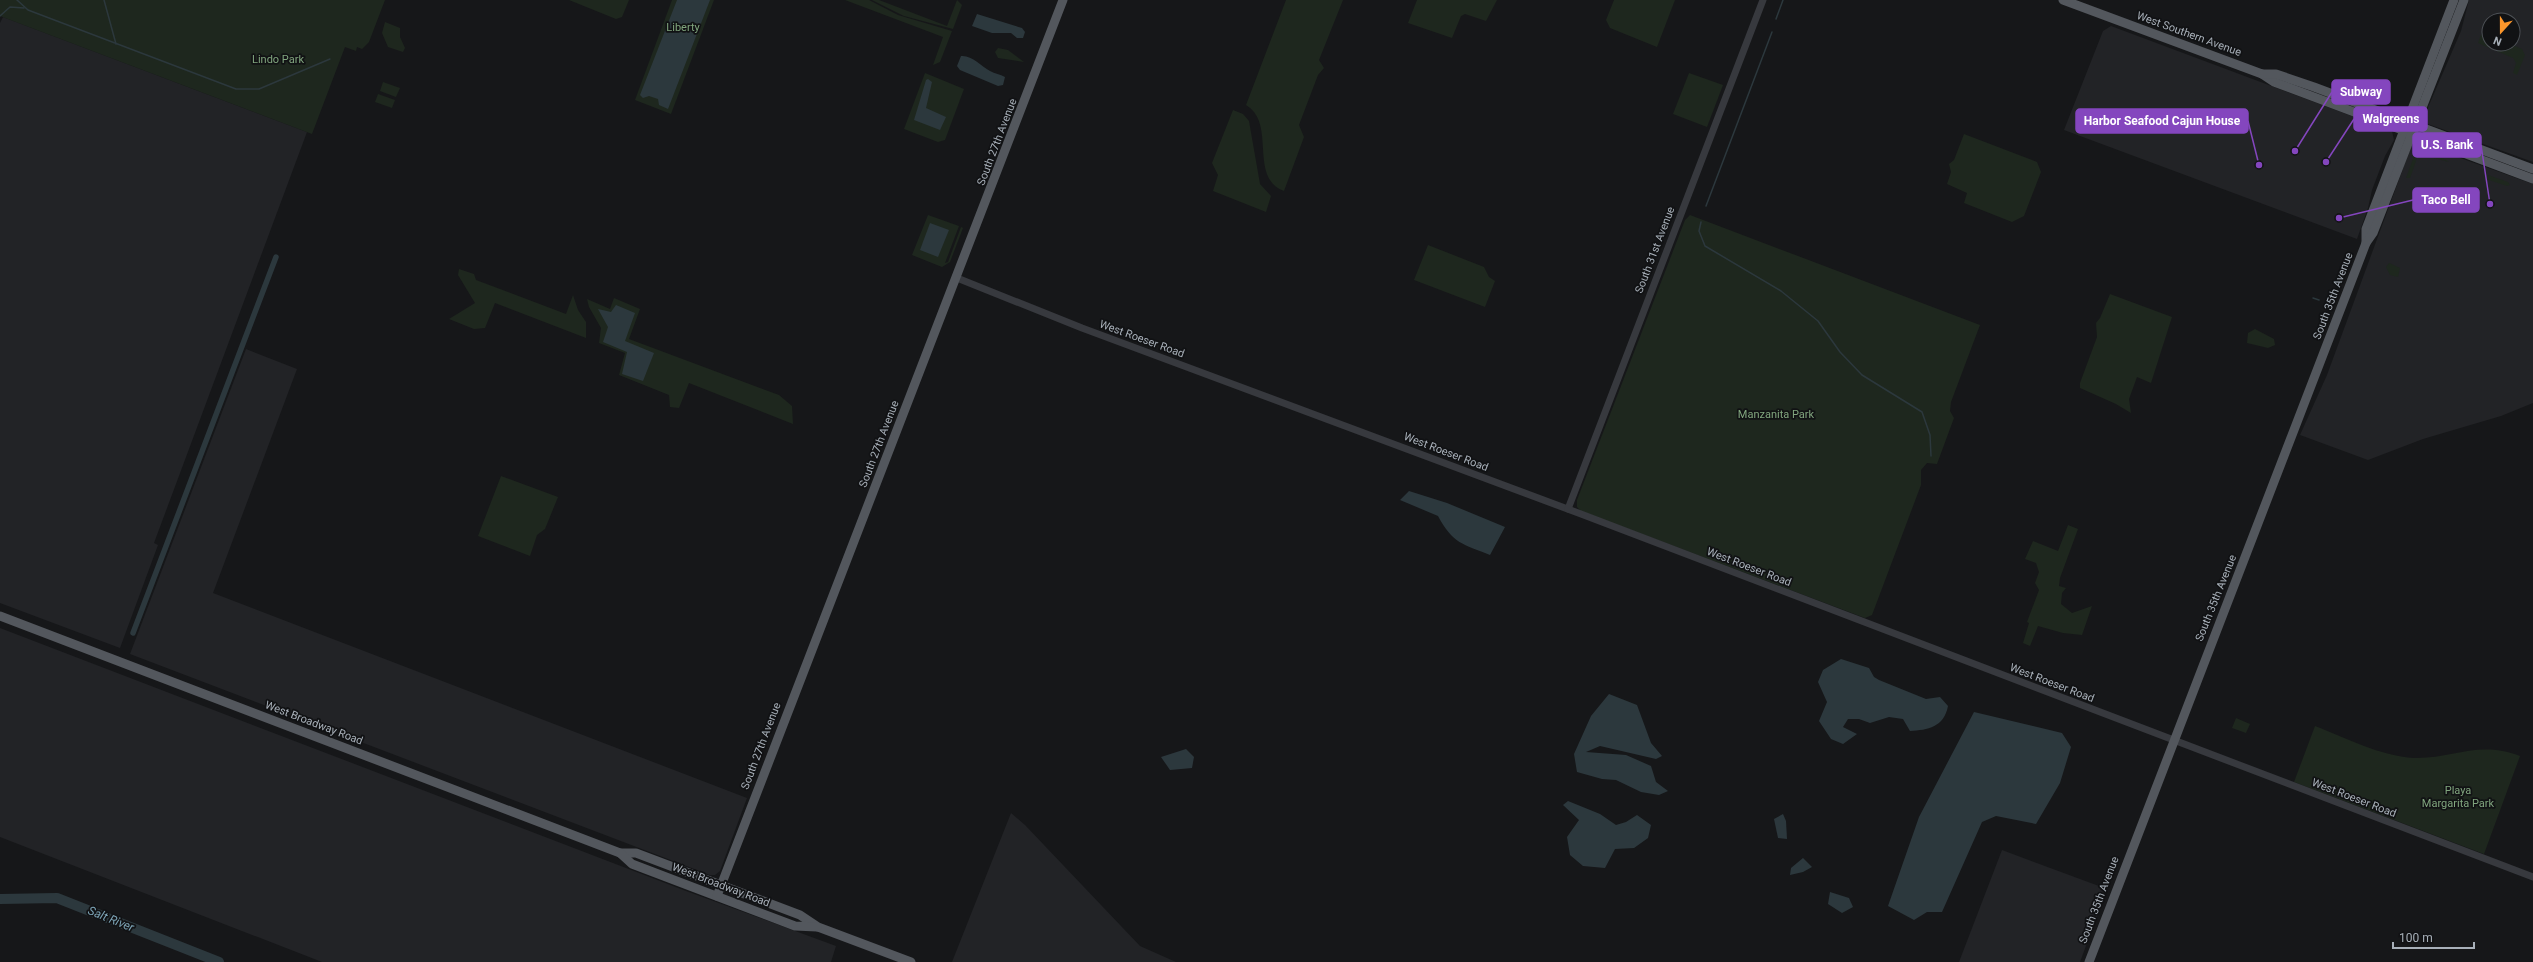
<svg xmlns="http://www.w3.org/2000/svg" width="2533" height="962" font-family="Roboto,sans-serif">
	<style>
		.built { fill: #222326; fill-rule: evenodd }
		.green { fill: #1e271e }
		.water { fill: #2c383d }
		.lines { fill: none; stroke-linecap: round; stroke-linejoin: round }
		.stream { stroke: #2c383d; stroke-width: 1.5 }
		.canal { stroke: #2c383d; stroke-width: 5.5 }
		.river { stroke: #2c383d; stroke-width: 10 }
		.minor { stroke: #37393e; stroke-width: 7 }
		.major { stroke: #53575d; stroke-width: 9 }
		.labels { text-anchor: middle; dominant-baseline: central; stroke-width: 3.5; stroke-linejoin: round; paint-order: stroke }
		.park-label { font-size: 11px; fill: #81a57e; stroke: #111214 }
		.street-label { font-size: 11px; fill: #a8b0b9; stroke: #111214 }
		.water-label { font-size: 12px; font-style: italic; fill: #7da4b6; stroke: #111214 }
		.leader { fill: none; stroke: #8446be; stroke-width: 1.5 }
		.callout-dot { fill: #8446be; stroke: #111214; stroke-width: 1.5 }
		.callout { fill: #8446be; stroke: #8446be; stroke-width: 1.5 }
		.callout-label { font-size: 12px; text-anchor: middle; font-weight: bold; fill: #fff }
	</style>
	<rect width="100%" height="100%" fill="#161719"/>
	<g class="built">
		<path d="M 2469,0 L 2533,0 L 2533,162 L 2428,124 L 2423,119 L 2461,31 ZM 2489,20 L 2513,20 L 2513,44 L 2489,44 Z"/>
		<polygon points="3,17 307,132 154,543 158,545 120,648 0,603 0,23"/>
		<polygon points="2111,26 2392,131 2394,140 2385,156 2372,190 2368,208 2357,239 2064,130 2103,31"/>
		<polygon points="2421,141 2438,150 2533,184 2533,403 2501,416 2423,439 2368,460 2300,435 2327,375 2411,147 2415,142"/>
		<polygon points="246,349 297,369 213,593 747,798 720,871 715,875 710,875 130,654"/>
		<polygon points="0,628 686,891 836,946 831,962 322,962 0,837"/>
		<polygon points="1011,813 1025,825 1140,946 1176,962 952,962"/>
		<polygon points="2002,850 2107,889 2080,962 1959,962"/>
	</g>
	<g class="green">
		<polygon points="0,0 385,0 369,42 362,49 357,47 356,51 345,47 312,134 0,16"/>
		<polygon points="569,0 629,0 622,17 616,19"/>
		<polygon points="672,0 714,0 671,114 635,100"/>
		<polygon points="845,0 869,0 898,15 952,31 940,62 933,65 943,37"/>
		<polygon points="872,0 879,0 947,26 957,0 962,5 953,29 904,16"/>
		<path d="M 1286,0 L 1343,0 L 1319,60 L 1324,68 L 1318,75 L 1299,125 L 1304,137 L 1284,191 C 1248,178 1277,123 1246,105 Z"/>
		<polygon points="1417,0 1497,0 1486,21 1465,14 1461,16 1452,38 1408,23"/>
		<polygon points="1614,0 1675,0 1657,47 1610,28 1606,20"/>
		<polygon points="385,22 400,28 400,37 405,48 403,52 388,47 382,33"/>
		<polygon points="2485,34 2489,36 2489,44 2510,44 2522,49 2525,55 2517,75 2513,73 2516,63 2513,58 2478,43 2481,35"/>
		<polygon points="998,48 1008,50 1024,62 998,58 995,52"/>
		<polygon points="925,73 964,89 945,140 938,142 904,129"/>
		<polygon points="1689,73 1723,85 1707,127 1673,114"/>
		<polygon points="383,82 400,88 396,97 380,91"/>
		<polygon points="378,94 395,100 392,108 375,102"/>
		<polygon points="1233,110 1243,114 1249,121 1260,184 1271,196 1266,212 1213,191 1218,175 1212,163"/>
		<polygon points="1964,134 2037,162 2041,172 2024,216 2012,222 1964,203 1967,193 1947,184 1951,172 1949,164 1954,160"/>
		<polygon points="2417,148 2446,160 2449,162 2423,155 2417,158 2410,178 2406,178"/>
		<polygon points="2488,175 2508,182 2510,185 2507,186 2486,179"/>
		<polygon points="928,215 959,226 945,263 948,262 961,227 963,228 950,262 942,267 912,255"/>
		<polygon points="1690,215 1980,325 1951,402 1950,411 1954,418 1937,464 1927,463 1921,470 1921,485 1872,615 1865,618 1581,511 1577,507 1577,500 1685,220"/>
		<polygon points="1428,245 1484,267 1489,277 1495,281 1485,307 1414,280"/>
		<polygon points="2389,263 2400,268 2398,277 2390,275 2386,267"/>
		<polygon points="459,269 474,274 476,280 566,314 573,295 578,310 586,322 586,338 495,303 485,328 474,329 449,319 475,303 458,275"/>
		<polygon points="2110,294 2172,317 2151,383 2137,377 2129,399 2131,413 2116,404 2080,388 2080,383 2097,337 2096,323 2100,318"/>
		<polygon points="614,298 640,309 629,339 779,395 792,406 793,424 689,383 679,408 670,407 669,395 619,375 625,353 599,343 601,328 589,307 587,299 610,309"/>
		<polygon points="2255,329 2274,339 2275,345 2268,348 2247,343 2248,333"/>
		<polygon points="501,476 558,497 545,529 537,535 530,556 478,536"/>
		<polygon points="2068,525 2078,529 2060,578 2059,586 2066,588 2062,593 2061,604 2072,613 2092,606 2082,635 2063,633 2038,626 2030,646 2023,643 2029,623 2027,622 2039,590 2035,583 2039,572 2036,563 2025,559 2033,541 2058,551"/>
		<polygon points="2236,718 2250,724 2246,733 2232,728"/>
		<path d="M 2315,726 C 2346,738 2380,756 2414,758 C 2453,759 2478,740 2520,756 L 2484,854 L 2294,782 Z"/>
	</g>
	<g class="water">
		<polygon points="677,0 710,0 668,109 659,105 658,99 649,96 643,98 640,95"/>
		<polygon points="977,14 1022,28 1025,32 1023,38 1017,38 1011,33 992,33 972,26"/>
		<path d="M 961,56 C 972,55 981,66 990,71 C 995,74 1000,74 1005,77 L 1003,85 L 998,86 L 960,70 L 957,66 Z"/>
		<polygon points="928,79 932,82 926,108 946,117 940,130 914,120 926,80"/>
		<polygon points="930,223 949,230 938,257 920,250"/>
		<polygon points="616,305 635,313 625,341 654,353 643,381 622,374 627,352 603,342 608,327 598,309 611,312"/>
		<path d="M 1409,491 L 1447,503 L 1505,527 L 1490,555 C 1463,544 1453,544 1438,516 L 1400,500 Z"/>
		<path d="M 1841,659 L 1869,668 L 1874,677 L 1879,680 L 1926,699 L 1940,697 L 1948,706 C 1944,727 1928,730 1910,731 L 1903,719 L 1889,717 L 1870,723 L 1859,719 L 1848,719 L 1843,727 L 1857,734 L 1843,744 L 1831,739 L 1819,721 L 1827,702 L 1818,682 L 1823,670 Z"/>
		<polygon points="1609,694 1637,705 1651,743 1662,756 1656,759 1600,746 1586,752 1626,755 1651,766 1656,782 1668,791 1659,795 1641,792 1616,780 1602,779 1577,772 1574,754 1591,716"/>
		<polygon points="1974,712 2062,733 2071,747 2060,783 2036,824 1996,816 1982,822 1942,912 1927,912 1914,920 1888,906 1919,817"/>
		<polygon points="1186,749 1194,757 1192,768 1170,770 1161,757"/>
		<polygon points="1568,801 1600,814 1616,825 1626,822 1637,815 1651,825 1648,838 1634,848 1615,849 1605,868 1583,866 1570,855 1567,837 1579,820 1563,805"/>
		<polygon points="1783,814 1786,821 1787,839 1778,838 1774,819"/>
		<polygon points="1803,858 1812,867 1803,872 1790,875 1791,868"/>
		<polygon points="1830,892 1849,898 1853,907 1842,913 1828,904"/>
	</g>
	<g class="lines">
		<g class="stream">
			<polyline points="17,0 28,10 236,89 259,89 330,59"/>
			<polyline points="104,0 116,44"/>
			<polyline points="0,16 10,7 24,8"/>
			<polyline points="1776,19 1783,0"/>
			<polyline points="1706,206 1772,32"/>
			<polyline points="1701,222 1699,231 1705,246 1781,291 1818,321 1840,352 1862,375 1922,412 1930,435 1931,456"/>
			<polyline points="2313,298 2319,300"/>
		</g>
		<polyline class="canal" points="133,633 276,257"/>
		<polyline class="river" points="0,899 57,898 219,962"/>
		<g class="minor">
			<polyline points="957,278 1082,328 1581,514 2533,877"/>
			<polyline points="1568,509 1763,0"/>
		</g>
		<g class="major">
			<polyline points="2063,0 2262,74 2274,82 2533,179"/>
			<polyline points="2262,74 2276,74 2314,87 2533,169"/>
			<polyline points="2366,243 2366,229 2454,0"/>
			<polyline points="0,616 620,853 636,853 800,915 818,927 911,962"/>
			<polyline points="620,853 632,864 795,926 817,927"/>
			<polyline points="717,896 1063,0"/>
			<polyline points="2089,962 2366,243 2373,233 2464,0"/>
		</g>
	</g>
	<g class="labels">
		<g class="park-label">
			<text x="683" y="27">Liberty</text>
			<text x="278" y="59">Lindo Park</text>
			<text x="1776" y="414">Manzanita Park</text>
			<text x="2458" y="790">Playa<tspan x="2458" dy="13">Margarita Park</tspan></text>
		</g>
		<g class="street-label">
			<text transform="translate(2189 34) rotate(20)">West Southern Avenue</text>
			<text transform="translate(997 142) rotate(-69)">South 27th Avenue</text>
			<text transform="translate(1655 250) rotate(-69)">South 31st Avenue</text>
			<text transform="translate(2333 296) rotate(-69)">South 35th Avenue</text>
			<text transform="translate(1142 339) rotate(20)">West Roeser Road</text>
			<text transform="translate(879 444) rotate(-69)">South 27th Avenue</text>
			<text transform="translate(1446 452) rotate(21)">West Roeser Road</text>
			<text transform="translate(1749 567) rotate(21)">West Roeser Road</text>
			<text transform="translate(2216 598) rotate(-68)">South 35th Avenue</text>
			<text transform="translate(2052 683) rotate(21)">West Roeser Road</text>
			<text transform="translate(314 723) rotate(21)">West Broadway Road</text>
			<text transform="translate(761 746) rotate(-69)">South 27th Avenue</text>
			<text transform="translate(2354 798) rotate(21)">West Roeser Road</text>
			<text transform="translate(721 885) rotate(21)">West Broadway Road</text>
			<text transform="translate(2099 900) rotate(-69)">South 35th Avenue</text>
		</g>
		<g class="water-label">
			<text transform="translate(111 919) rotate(22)">Salt River</text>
		</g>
	</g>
	<path class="leader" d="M2295 151L2332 92M2326 162L2354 119M2259 165L2248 121M2490 204L2481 145M2339 218L2413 200"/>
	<g class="callout-dot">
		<circle cx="2295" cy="151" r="4"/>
		<circle cx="2326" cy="162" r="4"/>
		<circle cx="2259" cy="165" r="4"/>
		<circle cx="2490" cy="204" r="4"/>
		<circle cx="2339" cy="218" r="4"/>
	</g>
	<g class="callout">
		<rect x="2332" y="80" width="58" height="24" rx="4"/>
		<rect x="2354" y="107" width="73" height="24" rx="4"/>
		<rect x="2076" y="109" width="172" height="24" rx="4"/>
		<rect x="2413" y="133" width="68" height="24" rx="4"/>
		<rect x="2413" y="188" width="66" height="24" rx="4"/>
	</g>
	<g class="callout-label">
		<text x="2361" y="96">Subway</text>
		<text x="2391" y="123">Walgreens</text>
		<text x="2162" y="125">Harbor Seafood Cajun House</text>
		<text x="2447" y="149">U.S. Bank</text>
		<text x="2446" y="204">Taco Bell</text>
	</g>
	<g transform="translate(2501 32) rotate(201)"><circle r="19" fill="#111214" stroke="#4d5156"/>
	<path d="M0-3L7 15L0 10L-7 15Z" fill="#fc962b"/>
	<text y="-6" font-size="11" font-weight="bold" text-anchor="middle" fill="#a8b0b9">N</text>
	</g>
	<path d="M2393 942v6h81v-6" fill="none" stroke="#a8b0b9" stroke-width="2"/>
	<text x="2399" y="942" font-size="12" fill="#a8b0b9" stroke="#111214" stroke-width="3" paint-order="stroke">100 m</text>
</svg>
